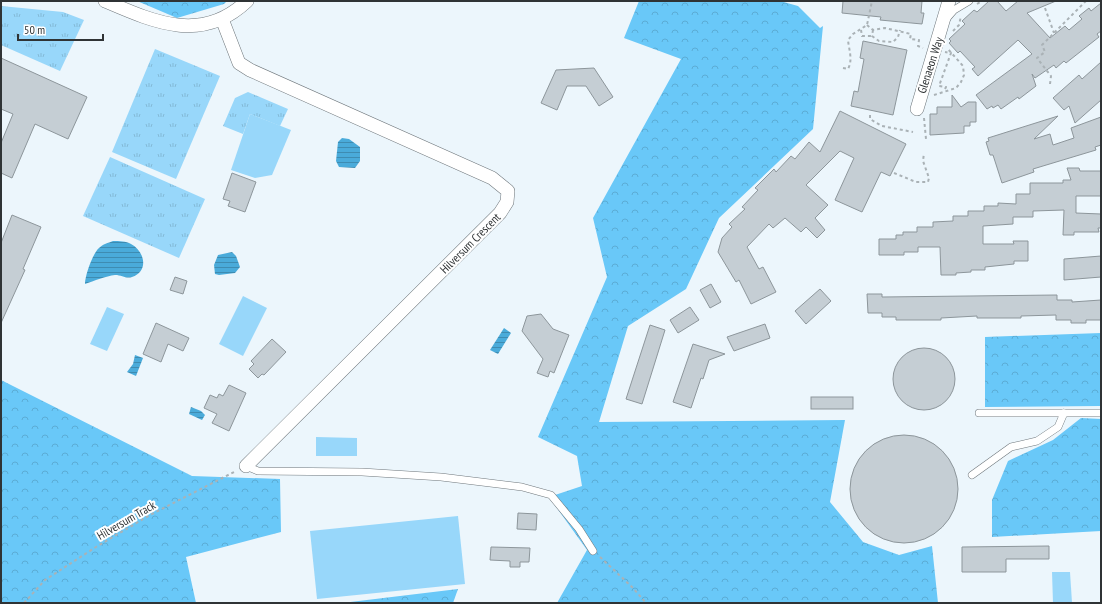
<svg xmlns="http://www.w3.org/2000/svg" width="1102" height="604" font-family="'PT Sans Narrow',sans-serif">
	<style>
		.grass { fill: url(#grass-tufts) }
		.forest { fill: url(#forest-crowns) }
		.pitch { fill: #98d7fa }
		.water { fill: url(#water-rules) }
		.building { fill: #c5ced4; stroke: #8d969b }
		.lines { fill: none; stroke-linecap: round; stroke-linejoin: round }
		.service-casing { stroke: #6f777c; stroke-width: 8 }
		.minor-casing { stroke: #6f777c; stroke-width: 14 }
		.path { stroke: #aab2b6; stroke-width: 2; stroke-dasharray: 3 3; stroke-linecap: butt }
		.service { stroke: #fff; stroke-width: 7 }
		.minor { stroke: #fff; stroke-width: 13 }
		.labels { text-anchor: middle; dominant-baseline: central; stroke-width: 4; stroke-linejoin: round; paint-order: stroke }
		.street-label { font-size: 12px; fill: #2f3335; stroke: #fff }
	</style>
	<defs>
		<pattern id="grass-tufts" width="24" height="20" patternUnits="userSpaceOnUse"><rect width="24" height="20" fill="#98d7fa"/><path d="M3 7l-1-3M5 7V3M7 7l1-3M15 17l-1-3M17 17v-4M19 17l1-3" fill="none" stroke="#83b9d7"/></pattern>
		<pattern id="forest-crowns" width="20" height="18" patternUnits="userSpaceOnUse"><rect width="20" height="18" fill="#69c8f8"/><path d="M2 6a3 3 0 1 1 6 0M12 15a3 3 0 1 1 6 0" fill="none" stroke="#5bacd5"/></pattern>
		<pattern id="water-rules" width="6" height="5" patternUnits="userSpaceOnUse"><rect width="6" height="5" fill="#4aabda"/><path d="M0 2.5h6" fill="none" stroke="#3e8cb2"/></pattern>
	</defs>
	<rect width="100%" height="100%" fill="#ecf6fc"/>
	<g class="grass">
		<polygon points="1,6 63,12 84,20 60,71 1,45"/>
		<polygon points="155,49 220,76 176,179 112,152"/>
		<polygon points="248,92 288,109 280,126 250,114 243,134 223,126 235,98"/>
		<polygon points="110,157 205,199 179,258 83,216"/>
	</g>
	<g class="forest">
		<polygon points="137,1 227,1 224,4 177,18"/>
		<polygon points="639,1 780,1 798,6 820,28 823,26 813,129 719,218 686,289 628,326 599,422 845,420 830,502 863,542 899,555 932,546 938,603 557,603 587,550 549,497 582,486 577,456 538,437 607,277 593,218 681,59 624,38"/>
		<polygon points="1101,333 1101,406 985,407 985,337"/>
		<polygon points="1,380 192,476 280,479 281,532 186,557 196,603 1,603"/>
		<polygon points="1081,418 1101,419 1101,531 992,537 992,500 1008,461 1053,440"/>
		<polygon points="458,589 453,603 342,603"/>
	</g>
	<g class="pitch">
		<polygon points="250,114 291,130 272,175 255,178 231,170"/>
		<polygon points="243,296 267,308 243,356 219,344"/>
		<polygon points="107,307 124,314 107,351 90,344"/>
		<polygon points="316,437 357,438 357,456 316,456"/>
		<polygon points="458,516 465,584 317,599 310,531"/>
		<polygon points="1052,572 1070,572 1072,603 1053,603"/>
	</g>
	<g class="water">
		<polygon points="342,138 349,139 360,147 360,161 355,168 339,167 336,161 338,142"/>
		<path d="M 113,241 C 119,241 126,241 131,244 C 145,251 149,272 132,277 C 126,279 122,275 115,275 C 106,276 94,281 85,284 C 85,275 93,253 99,248 C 103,244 108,243 113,241 Z"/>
		<polygon points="232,252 236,256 240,267 235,273 219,275 215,274 214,265 218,255"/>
		<polygon points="504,328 511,333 498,354 490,350"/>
		<polygon points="135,355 143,358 136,376 127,372 133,364"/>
		<polygon points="191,407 201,411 205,415 202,420 189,414"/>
	</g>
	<g class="building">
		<polygon points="843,1 922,1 921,13 924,13 922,24 880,20 881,17 842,13"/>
		<polygon points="989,1 997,1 1006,11 1018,1 1056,1 1027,13 1050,38 1065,26 1069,30 1082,19 1079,16 1089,8 1091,11 1101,3 1101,31 1097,34 1099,37 1066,63 1064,61 1056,68 1054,65 1035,78 1032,74 1036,86 1019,99 1018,97 1001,109 998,105 993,108 992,106 987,109 976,95 1032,54 1018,40 978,76 972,69 975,67 960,51 958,53 949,43 951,41 949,39 965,24 962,21 974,10 977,12"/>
		<polygon points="863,41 907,50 893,115 851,106 854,91 858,92 864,59 860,58"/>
		<polygon points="1,58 87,97 68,139 35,124 12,178 1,173 1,143 13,114 1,109"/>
		<polygon points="1101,62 1101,100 1075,123 1069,106 1064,110 1053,98 1079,75 1082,79"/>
		<polygon points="594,68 613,97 599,106 586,86 567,86 557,110 541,103 556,70"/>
		<polygon points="952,95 961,107 968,102 976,102 976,122 970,122 970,126 964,126 964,133 930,135 930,114 937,114 937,107 952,107"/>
		<polygon points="840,111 906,144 890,176 881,172 862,212 835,200 854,158 840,151 806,185 828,205 815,218 825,230 817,238 806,227 801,232 785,218 773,228 769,224 747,247 759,269 763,267 776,292 751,304 739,280 736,282 718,252 722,238 732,227 729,224 745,209 742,207 758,190 755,188 774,169 776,172 791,156 795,159 809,142 820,152"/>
		<polygon points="1058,116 1034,139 1050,134 1053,145 1074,138 1071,128 1101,117 1101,145 1095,147 1096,150 1033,169 1034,172 1002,183 993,155 990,155 986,142 989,141 988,138"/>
		<polygon points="1067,168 1079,168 1080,171 1101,171 1101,196 1076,196 1076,213 1101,214 1101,228 1098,228 1099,232 1074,232 1074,235 1063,235 1064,210 1033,211 1033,217 1013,217 1013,224 983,226 983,244 1014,244 1013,241 1028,241 1028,261 1014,261 1014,264 985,267 985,270 971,270 971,272 956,273 956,275 941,275 940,247 918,247 918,252 904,252 904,255 879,255 879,239 896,239 896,235 903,235 903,232 917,232 917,227 933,227 933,222 953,221 953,216 968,216 968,211 984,211 984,206 998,206 998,203 1016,204 1016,194 1030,194 1030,183 1063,183 1063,180 1071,180"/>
		<polygon points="232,173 256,182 245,212 228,206 230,201 223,199"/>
		<polygon points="12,215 41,227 23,269 25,270 1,323 1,243"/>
		<polygon points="1101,256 1101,277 1064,280 1064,259"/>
		<polygon points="175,277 187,281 183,294 170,290"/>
		<polygon points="711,284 721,302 710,308 700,290"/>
		<polygon points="820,289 831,301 806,324 795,311"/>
		<polygon points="867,294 882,294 882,297 1057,295 1057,300 1072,300 1072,302 1101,300 1101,320 1086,320 1086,323 1071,323 1071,320 1056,320 1056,315 1021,316 1021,318 977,318 977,316 941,318 941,320 896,320 896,317 882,317 882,313 868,313"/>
		<polygon points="690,307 699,320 678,333 670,320"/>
		<polygon points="541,314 553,329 569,335 554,373 550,371 548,377 537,373 543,359 522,331 527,316"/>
		<polygon points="156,323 189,338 183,351 168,344 161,362 143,354"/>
		<polygon points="765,324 770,338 734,351 727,337"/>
		<polygon points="650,325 665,330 642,404 626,399"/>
		<polygon points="272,339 286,352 264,375 262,374 258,378 249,369 254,364 251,361"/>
		<polygon points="693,344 725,354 709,360 703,379 701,378 691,408 673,402"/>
		<circle cx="924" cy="379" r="31"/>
		<polygon points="229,385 246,393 229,431 212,423 217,414 204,408 210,395 217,398 219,394 223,396"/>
		<rect x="811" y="397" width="42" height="12"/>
		<circle cx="904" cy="489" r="54"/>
		<polygon points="518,513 537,514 536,530 517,529"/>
		<polygon points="1049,546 1049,559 1006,559 1006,572 962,572 962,547"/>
		<polygon points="491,547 530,548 529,562 520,562 520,567 510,567 510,561 490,560"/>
	</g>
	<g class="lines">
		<g class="service-casing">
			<g id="service">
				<polyline points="947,18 954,10 969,1"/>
				<polyline points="979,413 1101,413"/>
				<polyline points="246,466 258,471 362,472 441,477 522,487 551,495 579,529 593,551"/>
				<polyline points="972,475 1011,447 1037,441 1058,427 1064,413"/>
			</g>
		</g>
		<g class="minor-casing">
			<g id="minor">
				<path d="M 105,1 C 154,22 202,44 247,1"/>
				<polyline points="222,19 239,63 250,70 492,178 508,191 507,202 500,213 246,466"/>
				<polyline points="917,109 949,1"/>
			</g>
		</g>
		<g class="path">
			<polyline points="977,4 982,1"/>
			<polyline points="1045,8 1054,33"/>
			<polyline points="867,25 873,30 885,28 911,34 910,39 919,40 918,46 923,48"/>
			<polyline points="861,30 862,36 872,36"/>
			<polyline points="873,30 872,36 879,41 893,42 898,37 900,30"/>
			<polyline points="953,31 959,25 961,16"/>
			<path d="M 843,68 L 848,69 C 853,60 849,50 848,40 L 853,34 L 867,25 L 872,1"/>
			<polyline points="1050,84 1051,76 1037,58 1045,52 1042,45 1086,1"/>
			<polyline points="945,89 946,87 939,86 951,53 945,52"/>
			<polyline points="934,95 956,88 961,82 964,75 963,66 947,48"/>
			<polyline points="870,115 870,119 882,126 913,132"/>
			<polyline points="924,118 926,139"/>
			<polyline points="894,173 916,182 928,182 929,178 923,161 924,153"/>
			<polyline points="600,557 633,588 646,603"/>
			<polyline points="24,603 45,580 96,547 150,515 236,471"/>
		</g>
		<use href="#service" class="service"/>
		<use href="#minor" class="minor"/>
	</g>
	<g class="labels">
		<g class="street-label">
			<text transform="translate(930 65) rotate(-72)">Glenaeon Way</text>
			<text transform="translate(470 243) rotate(-45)">Hilversum Crescent</text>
			<text transform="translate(126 520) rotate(-30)">Hilversum Track</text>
		</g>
	</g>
	<rect width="1102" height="604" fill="none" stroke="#2f3335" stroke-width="4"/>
	<path d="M18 34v6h85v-6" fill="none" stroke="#2f3335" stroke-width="2"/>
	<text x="24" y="34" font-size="12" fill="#2f3335" stroke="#ffffff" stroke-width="3" paint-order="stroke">50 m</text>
</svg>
